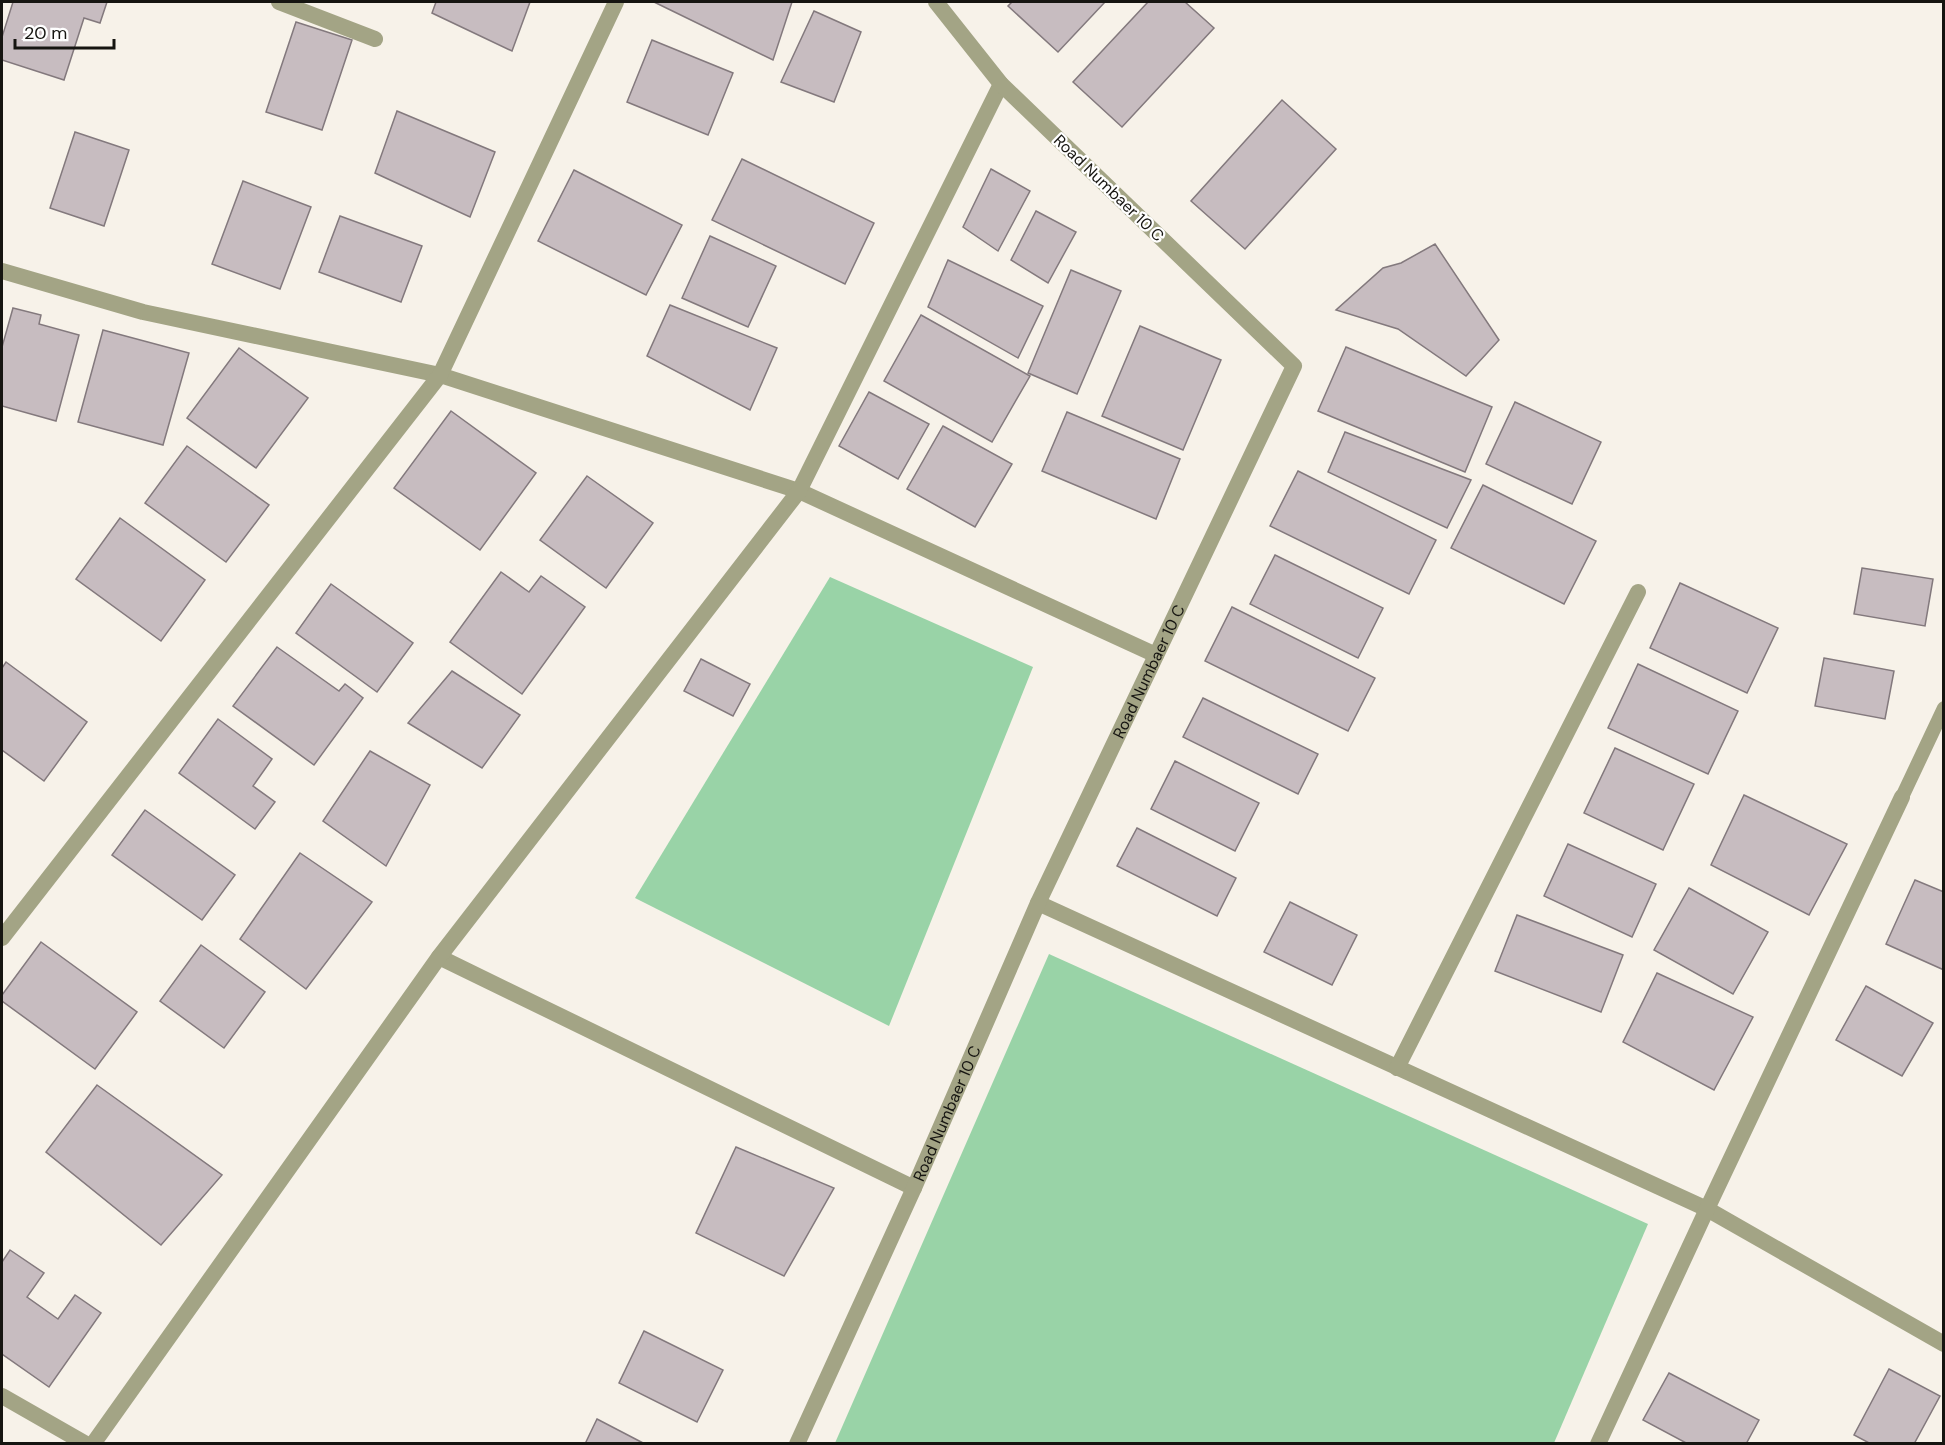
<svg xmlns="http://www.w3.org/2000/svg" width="1945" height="1445" font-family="'DM Sans',sans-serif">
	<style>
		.green { fill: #99d3a7 }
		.building { fill: #c7bcc0; stroke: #83797d; stroke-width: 1.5 }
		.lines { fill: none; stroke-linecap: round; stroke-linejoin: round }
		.service { stroke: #a3a485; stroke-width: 14 }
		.minor { stroke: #a3a485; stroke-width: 16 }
		.labels { text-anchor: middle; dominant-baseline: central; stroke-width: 4.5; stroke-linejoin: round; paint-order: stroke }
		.street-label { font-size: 16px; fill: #161511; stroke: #fff }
	</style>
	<rect width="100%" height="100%" fill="#f7f2e9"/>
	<g class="green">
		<polygon points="830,577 1033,667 889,1026 635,898"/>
		<polygon points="1049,954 1648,1224 1554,1443 835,1443"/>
	</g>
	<g class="building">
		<polygon points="13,2 107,2 100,23 84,18 64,80 2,60 2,37"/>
		<polygon points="436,2 530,2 512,51 432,13"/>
		<polygon points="654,2 792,2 773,60"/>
		<polygon points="1012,2 1105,2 1058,52 1008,6"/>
		<polygon points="1148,2 1185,2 1214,28 1122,127 1073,82"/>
		<polygon points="814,11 861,32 834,102 781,82"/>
		<polygon points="296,22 352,40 322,130 266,112"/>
		<polygon points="652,40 733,73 708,135 627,102"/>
		<polygon points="1282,100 1336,149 1245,249 1191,201"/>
		<polygon points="397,111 495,152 470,217 375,173"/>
		<polygon points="75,132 129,150 104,226 50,208"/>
		<polygon points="742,159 874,223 845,284 712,220"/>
		<polygon points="991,169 1030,191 998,251 963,227"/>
		<polygon points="574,170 682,225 646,295 538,241"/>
		<polygon points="243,181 311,207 280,289 212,264"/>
		<polygon points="1036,211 1076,232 1048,283 1011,260"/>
		<polygon points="340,216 422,246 401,302 319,272"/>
		<polygon points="710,236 776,266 748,327 682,298"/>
		<polygon points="1435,244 1499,340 1466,376 1398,329 1336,310 1383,268 1401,263"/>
		<polygon points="948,260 1043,306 1018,358 928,307"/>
		<polygon points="1071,270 1121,291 1077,394 1028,373"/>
		<polygon points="670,305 777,348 750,410 647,356"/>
		<polygon points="13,308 41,315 39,324 79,335 56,421 2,406 2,347"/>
		<polygon points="921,315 1030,376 992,442 884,381"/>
		<polygon points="1140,326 1221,360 1183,450 1102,416"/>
		<polygon points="103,330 189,353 163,445 78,422"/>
		<polygon points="1346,347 1492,407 1465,472 1318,411"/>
		<polygon points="239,348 308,398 256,468 187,418"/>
		<polygon points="869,392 929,424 898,479 839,446"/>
		<polygon points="1515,402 1601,442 1572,504 1486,464"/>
		<polygon points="451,411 536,473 480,550 394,488"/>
		<polygon points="1067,412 1180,459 1156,519 1042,471"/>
		<polygon points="943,426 1012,464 975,527 907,489"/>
		<polygon points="1345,432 1471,480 1447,528 1328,472"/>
		<polygon points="187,446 269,505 226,562 145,503"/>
		<polygon points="1298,471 1436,540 1409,594 1270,526"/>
		<polygon points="587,476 653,523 606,588 540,540"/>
		<polygon points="1483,485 1596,541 1564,604 1451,548"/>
		<polygon points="120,518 205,580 161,641 76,579"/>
		<polygon points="1275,555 1383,608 1358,658 1250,604"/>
		<polygon points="1862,568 1933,579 1925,626 1854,614"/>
		<polygon points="501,572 529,592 541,576 585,607 522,694 450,642"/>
		<polygon points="1680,583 1778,628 1747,693 1650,648"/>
		<polygon points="331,584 413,643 377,692 296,633"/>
		<polygon points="1232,607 1375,678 1348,731 1205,661"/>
		<polygon points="277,647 339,691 345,684 363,698 314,765 233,706"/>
		<polygon points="1824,658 1894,671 1885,719 1815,706"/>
		<polygon points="701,659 750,684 733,716 684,691"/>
		<polygon points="6,662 87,722 44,781 2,750 2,668"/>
		<polygon points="1638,664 1738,711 1708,774 1608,728"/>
		<polygon points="452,671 520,715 482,768 408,723"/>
		<polygon points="1203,698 1318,754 1298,794 1183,737"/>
		<polygon points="218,719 272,759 253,786 275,802 255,829 179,773"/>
		<polygon points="1615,748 1694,784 1663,850 1584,813"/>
		<polygon points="370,751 430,785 386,866 323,821"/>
		<polygon points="1175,761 1259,803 1235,851 1151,809"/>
		<polygon points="1744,795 1847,844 1809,915 1711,865"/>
		<polygon points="145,810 235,875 202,920 112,855"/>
		<polygon points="1137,828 1236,878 1217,916 1117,866"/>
		<polygon points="1568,844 1656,884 1632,937 1544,896"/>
		<polygon points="300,853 372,902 306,989 240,939"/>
		<polygon points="1915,880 1944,892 1944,970 1886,944"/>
		<polygon points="1689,888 1768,932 1733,994 1654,950"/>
		<polygon points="1290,902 1357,935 1332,985 1264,952"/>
		<polygon points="1517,915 1623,955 1601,1012 1495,971"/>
		<polygon points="41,942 137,1012 95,1069 2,1001 2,995"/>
		<polygon points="201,945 265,992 224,1048 160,1001"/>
		<polygon points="1657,973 1753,1017 1714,1090 1623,1042"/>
		<polygon points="1866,986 1933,1023 1902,1076 1836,1040"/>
		<polygon points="97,1085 222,1175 161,1245 46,1152"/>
		<polygon points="736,1147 834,1188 784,1276 696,1233"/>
		<polygon points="10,1250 44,1273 27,1297 58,1319 75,1295 101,1313 49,1387 2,1354 2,1262"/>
		<polygon points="644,1331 723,1370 697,1422 619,1383"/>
		<polygon points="1889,1369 1940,1396 1914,1444 1871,1444 1854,1435"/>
		<polygon points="1669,1373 1759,1420 1746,1444 1688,1444 1643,1420"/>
		<polygon points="597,1419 645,1444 585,1444"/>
	</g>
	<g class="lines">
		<polyline class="service" points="1902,797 1944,708"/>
		<g class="minor">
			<polyline points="279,2 375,39"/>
			<polyline points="2,271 143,312 440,375 799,491 1156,655"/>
			<polyline points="1038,903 1707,1209 1944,1344"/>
			<polyline points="2,938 440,375 616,2"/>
			<polyline points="439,957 914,1188"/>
			<polyline points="1397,1068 1638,592"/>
			<polyline points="2,1396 86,1444"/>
			<polyline points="93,1444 439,957 799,491 1001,84"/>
			<path id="s1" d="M 797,1444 L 914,1188 L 1038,903 L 1294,366 L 1001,84 L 936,2"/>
			<polyline points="1598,1444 1707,1209 1902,797"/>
		</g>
	</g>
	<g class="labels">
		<g class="street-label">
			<text transform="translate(1109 188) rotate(44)">Road Numbaer 10 C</text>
			<text stroke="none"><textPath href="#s1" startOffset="849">Road Numbaer 10 C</textPath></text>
			<text stroke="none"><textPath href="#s1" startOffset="363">Road Numbaer 10 C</textPath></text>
		</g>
	</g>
	<rect width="1945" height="1445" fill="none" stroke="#161511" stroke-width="6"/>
	<path d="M15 39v9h99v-9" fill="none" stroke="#161511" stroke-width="3"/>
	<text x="24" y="39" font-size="18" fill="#161511" stroke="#ffffff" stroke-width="4.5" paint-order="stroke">20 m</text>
</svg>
